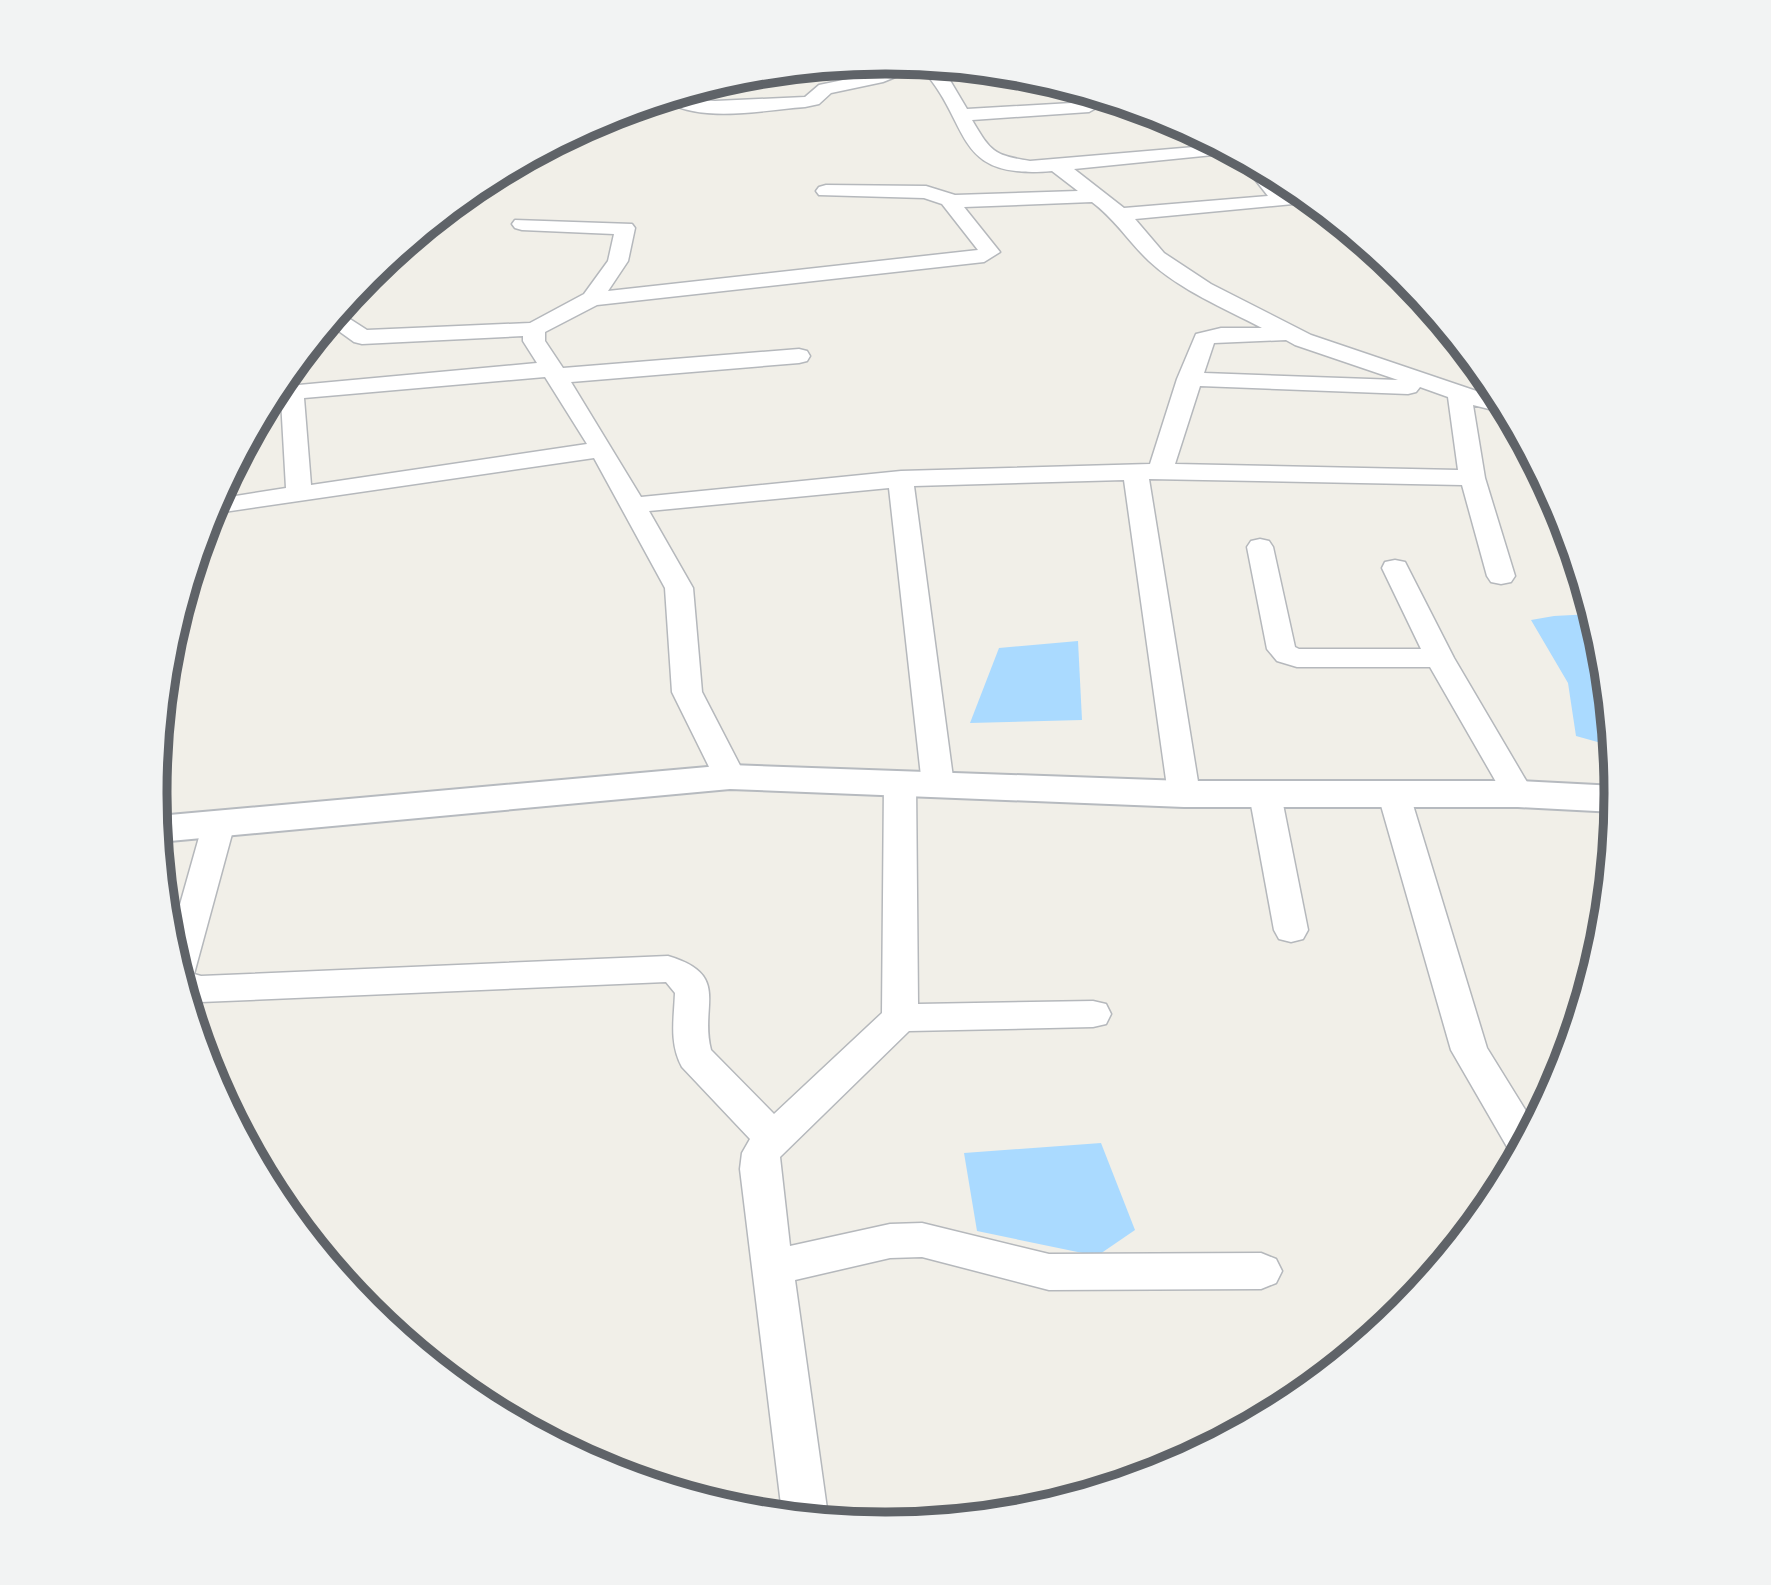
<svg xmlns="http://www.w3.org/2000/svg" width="1771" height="1585" font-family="Overpass,sans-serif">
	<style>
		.water { fill: #aadaff }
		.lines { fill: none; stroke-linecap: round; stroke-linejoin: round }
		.minor-casing { stroke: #b5b8bc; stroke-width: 3 }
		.secondary-casing { stroke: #b6babf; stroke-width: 4 }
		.minor { fill: #fff; fill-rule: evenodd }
		.secondary { fill: #fff; fill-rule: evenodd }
		.rim { fill: none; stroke: #5f6368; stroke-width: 9 }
	</style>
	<rect width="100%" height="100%" fill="#f1efe8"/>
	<g class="water">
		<polygon points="1592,614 1603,650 1612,746 1576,736 1568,683 1531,620 1554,616"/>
		<polygon points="1078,641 1082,720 970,723 999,648"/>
		<polygon points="1101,1143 1135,1230 1097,1256 977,1231 964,1153"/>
	</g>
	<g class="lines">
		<g class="minor-casing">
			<g id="minor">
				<path d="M 902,63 L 976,70 L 948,77 L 967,109 L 1089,102 L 1098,107 L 1089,112 L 972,120 C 991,152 993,155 1030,161 L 1218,145 L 1233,153 L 1074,169 L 1124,208 L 1268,196 L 1242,163 L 1244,159 L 1269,172 L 1287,194 L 1302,193 L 1314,202 L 1135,219 L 1164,253 L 1211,284 L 1311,335 L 1500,399 L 1509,414 L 1473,405 L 1485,478 L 1515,576 L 1511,582 L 1501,584 L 1491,582 L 1487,576 L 1462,485 L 1149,479 L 1200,794 L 1195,801 L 1184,804 L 1173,801 L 1168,794 L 1124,480 L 914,486 L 954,785 L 949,792 L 938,795 L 927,792 L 922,785 L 889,488 L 649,511 L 693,588 L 702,692 L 746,777 L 741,784 L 730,787 L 719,784 L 714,777 L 672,692 L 665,588 L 594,458 L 210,514 L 217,499 L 286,488 L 281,400 L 270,400 L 277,387 L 537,363 L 523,341 L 523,336 L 362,344 L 354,342 L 329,324 L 339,312 L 367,330 L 530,323 L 584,294 L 608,261 L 614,234 L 522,230 L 515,228 L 512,224 L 515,220 L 632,224 L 635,228 L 628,261 L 608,291 L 978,250 L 942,204 L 924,198 L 819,195 L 816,191 L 819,187 L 826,185 L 926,186 L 955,195 L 1078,191 L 1052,171 C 950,180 973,123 920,67 L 883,82 L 831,93 L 819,104 L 805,107 C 762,110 702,124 663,100 L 679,95 L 697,100 L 715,101 L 805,97 L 819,85 L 872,74 ZM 1092,202 C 1115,219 1129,242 1149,261 C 1180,290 1224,308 1262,328 L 1221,328 L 1196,334 L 1177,379 L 1150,464 L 901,471 L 641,497 L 571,382 L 799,363 L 807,361 L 810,356 L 807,351 L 799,349 L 563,368 L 545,341 L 545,332 L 597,305 L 984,262 L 1000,252 L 964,207 ZM 1286,340 L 1295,345 L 1398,380 L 1204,373 L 1214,343 ZM 545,377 L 587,444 L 311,485 L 304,398 ZM 1200,386 L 1408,394 L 1416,392 L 1420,387 L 1448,397 L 1458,470 L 1175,464 Z"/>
				<polygon points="1260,539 1269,541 1273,547 1295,647 1299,649 1421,649 1382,568 1385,562 1395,560 1405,562 1454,658 1534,794 1529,801 1518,804 1507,801 1430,667 1297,667 1277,661 1267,649 1247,547 1251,541"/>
				<path d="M 900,772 L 911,775 L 916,782 L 918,1004 L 1093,1001 L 1106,1004 L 1111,1014 L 1106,1024 L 1093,1027 L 909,1031 L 780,1157 L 790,1246 L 890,1224 L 922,1223 L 1049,1254 L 1261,1253 L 1276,1259 L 1282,1271 L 1276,1283 L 1261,1289 L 1049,1290 L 922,1257 L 890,1258 L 795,1280 L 828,1516 L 782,1513 L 740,1169 L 742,1153 L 750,1139 L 682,1067 C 669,1043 674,1019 675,993 L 666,982 L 201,1002 L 187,998 L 170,940 L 203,823 L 208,815 L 219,812 L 230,815 L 235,823 L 194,974 L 201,976 L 668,956 C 732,975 699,1005 711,1050 L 774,1114 L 882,1013 L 884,782 L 889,775 Z"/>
				<polygon points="1265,784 1276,787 1281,794 1308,930 1303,939 1291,942 1279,939 1274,930 1249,794 1254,787"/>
				<polygon points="1394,785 1405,788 1410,795 1487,1048 1534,1124 1517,1154 1510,1152 1451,1050 1378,795 1383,788"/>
			</g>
		</g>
		<g class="secondary-casing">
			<polygon id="secondary" points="730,765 1184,781 1518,781 1616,786 1615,812 1518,807 1184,807 730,789 159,842 158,816"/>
		</g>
		<use href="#minor" class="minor"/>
		<use href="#secondary" class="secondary"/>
	</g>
	<path d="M0 0H1771V1585H0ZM885 74H886A718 718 0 0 1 1604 792V794A718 718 0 0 1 886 1512H885A718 718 0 0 1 167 794V792A718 718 0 0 1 885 74Z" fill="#f2f3f3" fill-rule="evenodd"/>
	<path class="rim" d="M885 74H886A718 718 0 0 1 1604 792V794A718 718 0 0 1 886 1512H885A718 718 0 0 1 167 794V792A718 718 0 0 1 885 74Z"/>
</svg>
